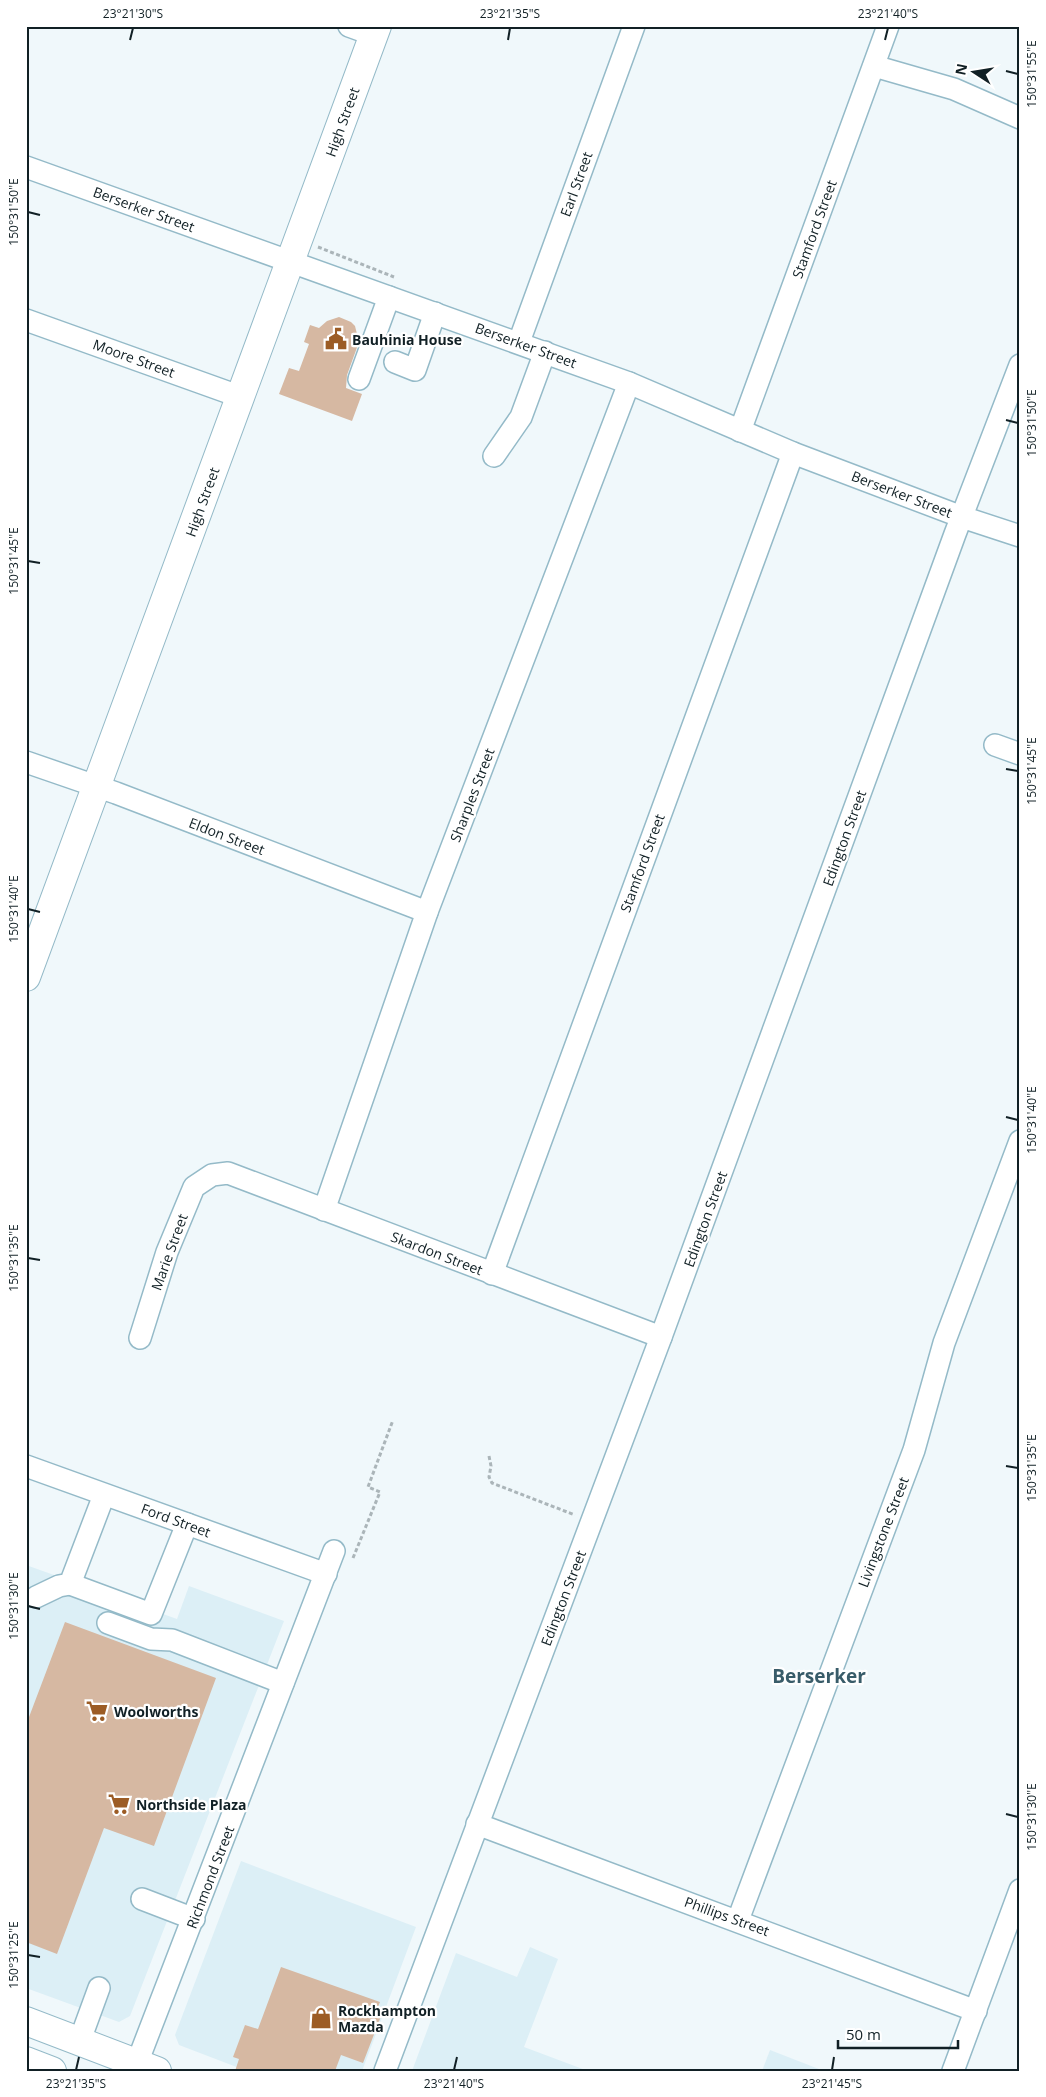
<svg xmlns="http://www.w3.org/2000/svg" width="1046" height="2097" font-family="'Open Sans',sans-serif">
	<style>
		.built { fill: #dceff6 }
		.building { fill: #d6b8a2 }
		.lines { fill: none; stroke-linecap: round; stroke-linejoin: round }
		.minor-casing { stroke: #94bac8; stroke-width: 24 }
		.major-casing { stroke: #94bac8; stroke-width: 30 }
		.path { stroke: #abb5b9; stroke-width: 3; stroke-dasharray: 4 2.5; stroke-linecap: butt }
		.minor { stroke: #fff; stroke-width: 21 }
		.major { stroke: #fff; stroke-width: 28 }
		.ticks { fill: none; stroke: #112025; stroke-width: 2 }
		.labels { text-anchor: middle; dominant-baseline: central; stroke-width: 4.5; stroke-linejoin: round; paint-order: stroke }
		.street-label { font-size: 14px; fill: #112025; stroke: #fff }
		.poi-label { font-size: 14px; font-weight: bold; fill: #112025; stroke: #fff; text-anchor: start }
		.district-label { font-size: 19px; font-weight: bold; fill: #395c69; stroke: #fff }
		.neatline { fill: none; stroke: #112025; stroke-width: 2 }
		.ticks-label { font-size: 12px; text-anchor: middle; fill: #112025 }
	</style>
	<rect width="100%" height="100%" fill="#f0f8fb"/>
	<g class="built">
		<polygon points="26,1565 177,1619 189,1586 284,1621 130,2016 119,2022 26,1988"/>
		<polygon points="241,1861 416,1927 362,2071 247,2071 179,2045 175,2035"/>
		<polygon points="530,1947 558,1959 524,2047 588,2071 412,2071 456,1953 517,1977"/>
		<polygon points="770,2050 824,2071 762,2071"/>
	</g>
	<g class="building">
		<polygon points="339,317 351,322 355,326 359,342 347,375 346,388 362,394 352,421 279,394 289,368 299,371 309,344 304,342 310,325 319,328 327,321"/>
		<polygon points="65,1622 216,1678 154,1846 104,1828 57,1954 26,1942 26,1725"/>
		<polygon points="281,1967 380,2002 377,2009 383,2011 363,2063 341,2055 335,2071 235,2071 239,2059 233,2057 245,2025 258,2029"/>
	</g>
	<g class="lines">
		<g class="minor-casing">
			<g id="minor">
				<polyline points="349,26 374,35"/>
				<polyline points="874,66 954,89 1020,118"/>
				<polyline points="26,167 629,383 793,453 962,517 1020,536"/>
				<polyline points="26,320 241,397"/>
				<polyline points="519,342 634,26"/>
				<polyline points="395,362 415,370 435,313"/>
				<polyline points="359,379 389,297"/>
				<polyline points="740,431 888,26"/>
				<polyline points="494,456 521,417 545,352"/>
				<polyline points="995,745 1020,754"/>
				<polyline points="26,762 116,793 427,912"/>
				<polyline points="324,1210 427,912 629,383"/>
				<polyline points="492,1274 793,453"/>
				<polyline points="140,1338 167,1252 194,1187 212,1175 228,1173 661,1337"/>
				<polyline points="26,1466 326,1574"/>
				<polyline points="70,1584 151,1614 187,1524"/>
				<polyline points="36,1597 59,1586 70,1584 104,1495"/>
				<polyline points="108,1623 151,1639 172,1640 283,1683"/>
				<polyline points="477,1824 976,2011"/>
				<polyline points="142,1899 194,1919"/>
				<polyline points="738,1920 914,1450 944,1343 1020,1141"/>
				<polyline points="80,2040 99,1988"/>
				<polyline points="137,2063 334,1551"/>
				<polyline points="385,2071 661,1337 955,534 1020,365"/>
				<polyline points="953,2071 1020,1890"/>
			</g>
		</g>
		<g class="major-casing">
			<g id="major">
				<polyline points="26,977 377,26"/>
				<polyline points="26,2021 157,2071"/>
				<polyline points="26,2061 52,2071"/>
			</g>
		</g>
		<g class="path">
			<polyline points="318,247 394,277"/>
			<polyline points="489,1456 491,1466 489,1477 492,1483 575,1515"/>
			<polyline points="353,1558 380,1492 368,1487 393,1420"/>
		</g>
		<use href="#minor" class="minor"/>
		<use href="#major" class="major"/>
	</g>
	<path class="ticks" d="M 130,40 L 133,28M 508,40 L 510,28M 885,40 L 888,28M 1006,71 L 1018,74M 28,212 L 40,215M 1006,420 L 1018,423M 28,561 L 40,563M 1006,769 L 1018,771M 28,909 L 40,912M 1006,1117 L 1018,1120M 28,1258 L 40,1260M 1006,1466 L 1018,1468M 28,1606 L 40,1609M 1006,1814 L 1018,1817M 28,1955 L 40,1957M 76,2070 L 79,2057M 454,2070 L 457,2057M 832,2070 L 834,2057"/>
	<defs>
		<g id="civic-bare" transform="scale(1.725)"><path d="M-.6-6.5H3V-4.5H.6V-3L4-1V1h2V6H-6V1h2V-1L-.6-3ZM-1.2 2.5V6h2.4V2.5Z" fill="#9c5c25" stroke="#fff" stroke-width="2.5" paint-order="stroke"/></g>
		<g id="supermarket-bare" transform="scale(1.725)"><path d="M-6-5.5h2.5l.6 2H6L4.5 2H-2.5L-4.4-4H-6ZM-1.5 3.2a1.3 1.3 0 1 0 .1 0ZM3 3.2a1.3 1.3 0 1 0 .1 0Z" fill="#9c5c25" stroke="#fff" stroke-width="2.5" paint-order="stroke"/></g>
		<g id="shop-bare" transform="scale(1.725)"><path d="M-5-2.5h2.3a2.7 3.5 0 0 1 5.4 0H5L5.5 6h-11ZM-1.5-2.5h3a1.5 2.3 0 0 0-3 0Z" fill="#9c5c25" stroke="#fff" stroke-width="2.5" paint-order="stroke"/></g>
	</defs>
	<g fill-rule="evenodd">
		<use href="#civic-bare" x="336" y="339"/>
		<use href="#supermarket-bare" x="97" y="1711"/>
		<use href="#supermarket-bare" x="119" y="1804"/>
		<use href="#shop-bare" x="321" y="2018"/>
	</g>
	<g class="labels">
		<g class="street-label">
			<text transform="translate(342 122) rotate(-70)">High Street</text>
			<text transform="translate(576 184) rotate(-70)">Earl Street</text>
			<text transform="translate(144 209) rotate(20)">Berserker Street</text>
			<text transform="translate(814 229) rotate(-70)">Stamford Street</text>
			<text transform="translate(526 345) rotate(20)">Berserker Street</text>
			<text transform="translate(134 358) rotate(20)">Moore Street</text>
			<text transform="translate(902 494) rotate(21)">Berserker Street</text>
			<text transform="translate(202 502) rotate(-70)">High Street</text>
			<text transform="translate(472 795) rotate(-69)">Sharples Street</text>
			<text transform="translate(227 836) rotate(21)">Eldon Street</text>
			<text transform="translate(844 838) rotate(-70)">Edington Street</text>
			<text transform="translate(642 863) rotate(-70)">Stamford Street</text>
			<text transform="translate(705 1219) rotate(-70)">Edington Street</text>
			<text transform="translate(169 1252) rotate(-70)">Marie Street</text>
			<text transform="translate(437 1253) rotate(21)">Skardon Street</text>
			<text transform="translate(176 1520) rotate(20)">Ford Street</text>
			<text transform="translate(883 1532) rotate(-69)">Livingstone Street</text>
			<text transform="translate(563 1598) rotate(-69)">Edington Street</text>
			<text transform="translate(210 1877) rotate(-69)">Richmond Street</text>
			<text transform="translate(727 1916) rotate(20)">Phillips Street</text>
		</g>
		<g class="poi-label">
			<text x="352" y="339">Bauhinia House</text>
			<text x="114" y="1711">Woolworths</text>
			<text x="136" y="1804">Northside Plaza</text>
			<text x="338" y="2010">Rockhampton<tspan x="338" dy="16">Mazda</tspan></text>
		</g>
		<g class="district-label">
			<text x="819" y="1676">Berserker</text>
		</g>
	</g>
	<rect width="1046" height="2097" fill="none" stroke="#ffffff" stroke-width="55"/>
	<g transform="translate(974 72) rotate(282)" stroke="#ffffff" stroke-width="4" paint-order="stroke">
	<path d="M0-4L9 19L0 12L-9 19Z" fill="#112025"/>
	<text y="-8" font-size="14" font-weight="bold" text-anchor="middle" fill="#112025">N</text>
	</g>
	<path d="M838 2040v8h120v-8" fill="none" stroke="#112025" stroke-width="2.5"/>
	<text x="846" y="2040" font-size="15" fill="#112025" stroke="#ffffff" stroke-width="4" paint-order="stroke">50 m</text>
	<rect x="28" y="28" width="990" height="2042" class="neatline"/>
	<g class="ticks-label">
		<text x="133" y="18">23°21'30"S</text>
		<text x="510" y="18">23°21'35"S</text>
		<text x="888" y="18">23°21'40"S</text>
		<text transform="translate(1032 74) rotate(-90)" y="4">150°31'55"E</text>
		<text transform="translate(14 212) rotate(-90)" y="4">150°31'50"E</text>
		<text transform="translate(1032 423) rotate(-90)" y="4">150°31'50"E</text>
		<text transform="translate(14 561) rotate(-90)" y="4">150°31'45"E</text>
		<text transform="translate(1032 771) rotate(-90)" y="4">150°31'45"E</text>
		<text transform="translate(14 909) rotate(-90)" y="4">150°31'40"E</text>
		<text transform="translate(1032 1120) rotate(-90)" y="4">150°31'40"E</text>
		<text transform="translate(14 1258) rotate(-90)" y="4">150°31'35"E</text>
		<text transform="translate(1032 1468) rotate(-90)" y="4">150°31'35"E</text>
		<text transform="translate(14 1606) rotate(-90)" y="4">150°31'30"E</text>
		<text transform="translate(1032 1817) rotate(-90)" y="4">150°31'30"E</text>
		<text transform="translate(14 1955) rotate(-90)" y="4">150°31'25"E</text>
		<text x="76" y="2088">23°21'35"S</text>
		<text x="454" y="2088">23°21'40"S</text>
		<text x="832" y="2088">23°21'45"S</text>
	</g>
</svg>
